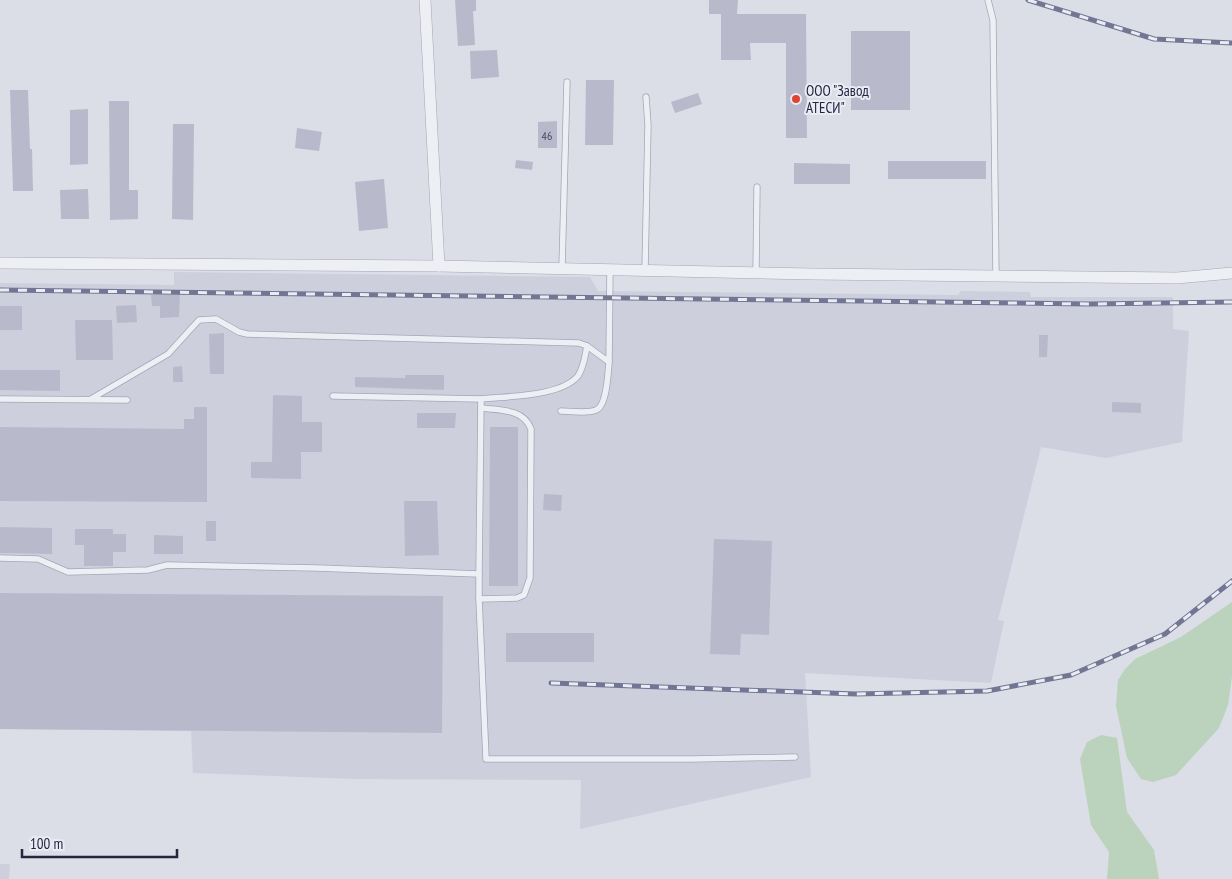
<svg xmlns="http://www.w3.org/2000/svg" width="1232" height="879" font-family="'PT Sans Narrow',sans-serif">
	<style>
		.built { fill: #cdcfdd }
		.green { fill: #bbd2bc }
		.building { fill: #b8bacb }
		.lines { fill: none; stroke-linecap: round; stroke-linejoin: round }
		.service-casing { stroke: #a4a6b5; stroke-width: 7 }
		.minor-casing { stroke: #a4a6b5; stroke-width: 12 }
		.service { stroke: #eeeff5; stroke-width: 5.5 }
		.minor { stroke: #eeeff5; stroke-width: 11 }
		.rail-casing { stroke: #737693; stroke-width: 5 }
		.rail { stroke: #eaecf5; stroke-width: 3; stroke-dasharray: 9; stroke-linecap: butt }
		.poi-dot { fill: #dd4530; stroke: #eaecf5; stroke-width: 2 }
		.labels { text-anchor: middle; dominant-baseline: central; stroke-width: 4; stroke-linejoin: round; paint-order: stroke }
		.number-label { font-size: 12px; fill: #494b62 }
		.poi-label { font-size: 15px; fill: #24263f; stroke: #eaecf5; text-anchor: start }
	</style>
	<rect width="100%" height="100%" fill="#dbdde7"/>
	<g class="built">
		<polygon points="174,272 590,277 598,291 958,295 961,291 1030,292 1031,297 1173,297 1173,329 1189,331 1182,442 1106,458 1041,447 998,620 1004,621 991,683 805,673 811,777 580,829 581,780 355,779 193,773 191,731 0,729 0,283 174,285"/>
		<polygon points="0,864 10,864 9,879 0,879"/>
	</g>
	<g class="green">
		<polygon points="1232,602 1232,676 1228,705 1219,728 1176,775 1153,782 1141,779 1127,758 1116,706 1118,680 1125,669 1135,659 1181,637"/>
		<polygon points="1101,735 1117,738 1127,812 1154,850 1159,879 1107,879 1109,852 1091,825 1080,759 1087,742"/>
	</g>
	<g class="building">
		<polygon points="455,0 476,0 476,11 473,11 475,45 458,46"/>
		<polygon points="709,0 738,0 737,14 806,14 807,138 786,138 786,43 750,43 751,60 721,60 721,14 709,14"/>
		<rect x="851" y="31" width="59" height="79"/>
		<polygon points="497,50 499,77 471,79 470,51"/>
		<polygon points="586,80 614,80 613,145 585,145"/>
		<polygon points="10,90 28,90 30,149 32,149 33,191 13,191"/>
		<polygon points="698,93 702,104 675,113 671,102"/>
		<polygon points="109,101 129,101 129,190 138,190 138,219 110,220"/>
		<polygon points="88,109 88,164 70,165 70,110"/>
		<polygon points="557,121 557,148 538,148 538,122"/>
		<polygon points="173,124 194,124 193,220 172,219"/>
		<polygon points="297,128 322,132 319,151 295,148"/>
		<polygon points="516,160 533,162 532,170 515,168"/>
		<rect x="888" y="161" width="98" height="18"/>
		<polygon points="794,163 850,164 850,184 794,184"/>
		<polygon points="384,179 388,228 359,231 355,182"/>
		<polygon points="88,189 89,219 61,219 60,190"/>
		<polygon points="180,294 179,317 160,318 160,306 152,306 151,295"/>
		<polygon points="136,305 137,322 117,323 116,306"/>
		<rect x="0" y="306" width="22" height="24"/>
		<polygon points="75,320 112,320 113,360 76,360"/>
		<polygon points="224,333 224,374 210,374 209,334"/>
		<polygon points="1039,335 1048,335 1047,357 1039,357"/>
		<polygon points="182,366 183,382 173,382 173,367"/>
		<polygon points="0,370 60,370 60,391 0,390"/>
		<polygon points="405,375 444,375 444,390 355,387 355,377 405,378"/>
		<polygon points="273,395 302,396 302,422 322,422 322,452 301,452 301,479 251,478 251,462 272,462"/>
		<polygon points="1112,402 1141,403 1141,413 1112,412"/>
		<polygon points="194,407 207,407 207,502 0,501 0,427 184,429 184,419 194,419"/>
		<polygon points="417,413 456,413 455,428 417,428"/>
		<polygon points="490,427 518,427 518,586 489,586"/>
		<polygon points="544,494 562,495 561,511 543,510"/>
		<polygon points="404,501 437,501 439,555 405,556"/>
		<rect x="206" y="521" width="10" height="20"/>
		<polygon points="0,527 52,528 52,554 0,553"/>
		<polygon points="75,529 113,529 113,534 126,534 126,552 113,552 113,566 84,566 84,545 75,545"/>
		<polygon points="154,535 183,536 183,554 154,554"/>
		<polygon points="714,539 772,541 769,635 741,634 740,655 710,654"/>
		<polygon points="0,593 443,596 442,733 0,729"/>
		<rect x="506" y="633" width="88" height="29"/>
	</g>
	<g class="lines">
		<g class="service-casing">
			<g id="service">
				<polyline points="988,0 993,20 996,276"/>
				<polyline points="562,268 567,82"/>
				<polyline points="645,270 648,125 646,97"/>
				<polyline points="756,272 757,187"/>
				<polyline points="0,399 127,400"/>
				<polyline points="91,399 168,354 199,320 216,319 239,332 247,334 579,343 587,346 609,362 610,269"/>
				<path d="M 481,399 C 507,396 560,397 578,376 C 584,367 585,356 587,346"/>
				<path d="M 561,411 C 571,411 587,414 596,410 C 607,406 608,373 609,362"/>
				<polyline points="0,558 38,559 68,572 148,570 167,565 317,568 479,574 481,399 333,396"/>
				<path d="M 479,574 L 479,599 L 517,598 L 524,595 L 530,578 L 531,429 C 524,409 500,410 481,408"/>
				<polyline points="479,599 486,759 693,759 795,757"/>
			</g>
		</g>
		<g class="minor-casing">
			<g id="minor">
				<polyline points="425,0 439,266"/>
				<polyline points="0,263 439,266 812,274 1177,278 1232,273"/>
			</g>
		</g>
		<use href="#service" class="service"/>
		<use href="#minor" class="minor"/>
		<g class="rail-casing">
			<g id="rail">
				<polyline points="1028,0 1154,39 1232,43"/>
				<polyline points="0,290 1090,304 1232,302"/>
				<polyline points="551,683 856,694 987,691 1071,675 1165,634 1232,581"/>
			</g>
		</g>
		<use href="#rail" class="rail"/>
	</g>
	<circle class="poi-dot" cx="796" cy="99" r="5"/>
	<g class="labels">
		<g class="number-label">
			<text x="547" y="135">46</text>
		</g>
		<g class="poi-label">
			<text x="806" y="90">ООО "Завод<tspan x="806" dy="17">АТЕСИ"</tspan></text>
		</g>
	</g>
	<path d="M22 849v8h155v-8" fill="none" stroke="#24263f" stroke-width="2.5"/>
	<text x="30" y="849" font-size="15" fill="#24263f" stroke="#eaecf5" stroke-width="4" paint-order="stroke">100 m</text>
</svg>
